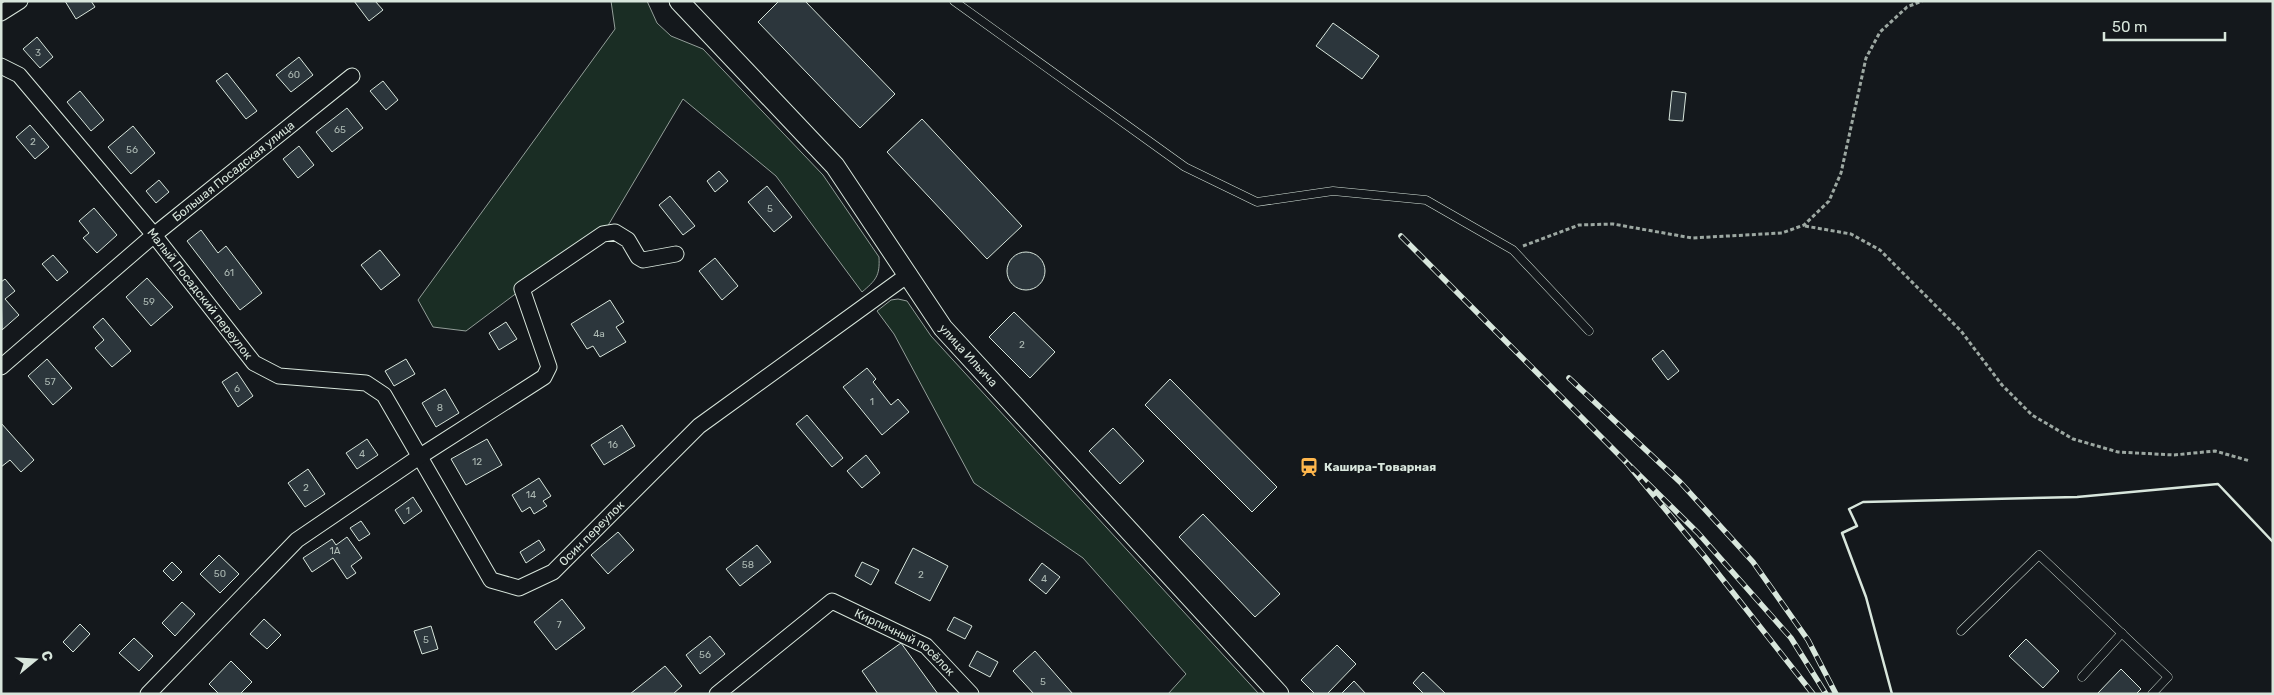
<svg xmlns="http://www.w3.org/2000/svg" width="2274" height="695" font-family="Rubik,sans-serif">
	<style>
		.green { fill: #1a2d24; stroke: #939e99 }
		.building { fill: #2c363c; stroke: #d8e6dc }
		.lines { fill: none; stroke-linecap: round; stroke-linejoin: round }
		.service-casing { stroke: #d8e6dc; stroke-width: 9 }
		.minor-casing { stroke: #d8e6dc; stroke-width: 17 }
		.tertiary-casing { stroke: #d8e6dc; stroke-width: 21 }
		.path { stroke: #9da8a2; stroke-width: 3; stroke-dasharray: 4 2.5; stroke-linecap: butt }
		.service { stroke: #14181c; stroke-width: 8 }
		.minor { stroke: #14181c; stroke-width: 15 }
		.tertiary { stroke: #14181c; stroke-width: 19 }
		.rail-casing { stroke: #d8e6dc; stroke-width: 5.5 }
		.rail { stroke: #14181c; stroke-width: 4; stroke-dasharray: 11; stroke-linecap: butt }
		.wall { stroke: #d8e6dc; stroke-width: 2.5 }
		.labels { text-anchor: middle; dominant-baseline: central; stroke-width: 4; stroke-linejoin: round; paint-order: stroke }
		.number-label { font-size: 10px; fill: #adbab4 }
		.street-label { font-size: 12px; fill: #d8e6dc; stroke: #14181c }
		.poi-label { font-size: 12px; font-weight: bold; fill: #d8e6dc; stroke: #14181c; text-anchor: start }
	</style>
	<rect width="100%" height="100%" fill="#14181c"/>
	<g class="green">
		<path d="M 611,1 L 647,1 L 657,23 L 671,36 L 703,49 L 823,175 L 879,257 C 880,276 876,280 862,292 L 776,176 L 683,99 L 603,234 L 522,289 L 466,331 L 433,327 L 418,300 L 615,29 Z"/>
		<polygon points="898,299 907,301 931,336 1259,694 1168,694 1186,674 1083,558 974,483 894,334 877,311 891,300"/>
	</g>
	<g class="building">
		<polygon points="65,1 91,1 95,7 76,19"/>
		<polygon points="354,1 375,1 383,10 369,21"/>
		<polygon points="779,1 805,1 895,94 860,128 758,22"/>
		<polygon points="1333,23 1379,56 1362,79 1316,46"/>
		<polygon points="37,37 53,57 40,68 23,49"/>
		<polygon points="299,57 313,75 291,92 276,75"/>
		<polygon points="227,73 257,111 246,119 216,81"/>
		<polygon points="383,81 398,100 386,110 370,91"/>
		<polygon points="80,91 104,120 91,131 67,102"/>
		<polygon points="1672,91 1686,93 1683,121 1669,120"/>
		<polygon points="347,108 363,128 332,152 316,132"/>
		<polygon points="922,119 1022,226 987,259 887,152"/>
		<polygon points="30,125 49,147 35,159 16,137"/>
		<polygon points="133,126 155,153 131,174 108,147"/>
		<polygon points="299,146 314,165 298,178 283,159"/>
		<polygon points="719,171 728,181 715,192 707,181"/>
		<polygon points="159,180 169,192 156,203 146,191"/>
		<polygon points="767,186 792,217 774,232 748,202"/>
		<polygon points="670,196 695,226 683,235 659,205"/>
		<polygon points="94,208 117,235 97,253 83,238 89,233 79,221"/>
		<polygon points="201,230 218,253 226,246 262,293 240,310 187,241"/>
		<polygon points="380,250 400,275 381,290 361,265"/>
		<circle cx="1026" cy="271" r="19"/>
		<polygon points="53,255 68,272 57,281 42,264"/>
		<polygon points="715,258 738,286 722,300 699,271"/>
		<polygon points="147,278 173,307 151,326 126,297"/>
		<polygon points="5,279 15,291 5,299 19,315 2,330 1,282"/>
		<polygon points="610,300 624,322 616,327 626,342 600,357 593,346 587,349 571,324"/>
		<polygon points="1014,312 1055,352 1030,378 989,337"/>
		<polygon points="103,318 131,351 112,367 95,348 104,340 93,327"/>
		<polygon points="506,322 517,339 499,350 489,333"/>
		<polygon points="1663,350 1679,371 1668,380 1652,359"/>
		<polygon points="47,359 72,388 53,405 28,376"/>
		<polygon points="406,359 415,374 394,386 385,371"/>
		<polygon points="867,368 876,379 873,382 891,405 898,399 909,412 882,435 843,387"/>
		<polygon points="237,372 253,396 238,407 222,382"/>
		<polygon points="1170,379 1277,487 1252,512 1145,405"/>
		<polygon points="445,389 459,413 436,427 422,403"/>
		<polygon points="807,415 843,458 832,467 796,424"/>
		<polygon points="1,423 34,460 21,472 10,460 1,467"/>
		<polygon points="622,425 635,446 604,465 591,445"/>
		<polygon points="1113,428 1144,461 1120,484 1089,451"/>
		<polygon points="367,439 378,455 357,469 346,453"/>
		<polygon points="487,439 502,465 466,485 451,459"/>
		<polygon points="866,455 880,473 862,488 847,471"/>
		<polygon points="308,469 325,494 305,507 288,483"/>
		<polygon points="539,478 551,496 543,501 547,506 534,514 530,507 522,512 512,495"/>
		<polygon points="413,497 422,511 404,524 395,510"/>
		<polygon points="1203,514 1280,594 1255,617 1179,537"/>
		<polygon points="361,521 370,534 359,541 350,528"/>
		<polygon points="618,532 634,550 608,574 591,555"/>
		<polygon points="347,537 362,558 351,566 356,573 347,579 333,558 312,572 303,558 332,539 336,545"/>
		<polygon points="539,540 545,550 526,563 520,552"/>
		<polygon points="757,545 771,562 740,586 726,569"/>
		<polygon points="913,548 948,566 930,601 895,583"/>
		<polygon points="219,555 239,574 220,593 200,574"/>
		<polygon points="172,562 182,572 173,581 163,571"/>
		<polygon points="862,562 879,570 871,585 855,576"/>
		<polygon points="1042,563 1060,577 1046,594 1029,580"/>
		<polygon points="562,599 585,628 556,650 534,622"/>
		<polygon points="182,602 195,614 175,636 162,623"/>
		<polygon points="954,617 972,626 965,639 947,630"/>
		<polygon points="264,619 281,635 267,649 250,634"/>
		<polygon points="80,624 90,634 73,652 63,642"/>
		<polygon points="431,626 438,649 422,654 414,631"/>
		<polygon points="710,636 725,654 700,674 686,655"/>
		<polygon points="134,638 153,656 139,671 119,653"/>
		<polygon points="2026,639 2059,671 2043,688 2009,656"/>
		<polygon points="901,643 938,694 878,694 862,671"/>
		<polygon points="1337,645 1356,664 1327,694 1315,694 1301,680"/>
		<polygon points="977,651 998,662 990,677 969,666"/>
		<polygon points="1035,651 1073,694 1034,694 1013,671"/>
		<polygon points="231,661 252,682 240,694 219,694 209,684"/>
		<polygon points="665,666 682,686 673,694 630,694"/>
		<polygon points="2121,669 2141,689 2136,694 2097,694"/>
		<polygon points="1423,672 1446,694 1424,694 1413,683"/>
		<polygon points="1354,681 1366,694 1341,694"/>
	</g>
	<g class="lines">
		<g class="service-casing">
			<g id="service">
				<polyline points="954,1 1185,167 1257,202 1333,191 1426,200 1513,250 1589,331"/>
				<polyline points="1961,631 2039,555 2168,677 2152,694"/>
				<polyline points="2082,677 2122,633"/>
			</g>
		</g>
		<g class="minor-casing">
			<g id="minor">
				<polyline points="1,13 20,1"/>
				<path id="s1" d="M 1,66 L 19,75 L 154,235 L 254,363 L 279,376 L 366,383 L 384,395 L 491,580 L 519,588 L 553,572 L 699,426 L 909,274"/>
				<path id="s2" d="M 1,367 L 154,235 L 352,76"/>
				<polyline points="148,694 297,540 419,457 544,377 549,367 522,289 603,234 615,232 628,240 638,257 643,260 676,254"/>
				<path id="s3" d="M 717,694 L 832,601 L 926,646 L 971,694"/>
			</g>
		</g>
		<g class="tertiary-casing">
			<g id="tertiary">
				<path id="s4" d="M 679,1 L 835,166 L 943,328 L 1279,694"/>
			</g>
		</g>
		<g class="path">
			<polyline points="1805,226 1851,234 1880,250 1961,331 2002,385 2032,415 2073,439 2118,452 2174,455 2215,451 2250,461"/>
			<polyline points="1523,246 1579,225 1613,224 1692,238 1782,233 1804,225 1829,201 1841,173 1866,58 1880,32 1907,7 1922,1"/>
		</g>
		<use href="#service" class="service"/>
		<use href="#minor" class="minor"/>
		<use href="#tertiary" class="tertiary"/>
		<g class="rail-casing">
			<g id="rail">
				<polyline points="1401,236 1625,461"/>
				<polyline points="1569,378 1680,482 1753,562 1808,640 1836,694"/>
				<polyline points="1813,694 1705,557 1625,461 1698,533 1791,638 1826,694"/>
			</g>
		</g>
		<use href="#rail" class="rail"/>
		<polyline class="wall" points="1892,694 1866,597 1842,533 1857,526 1849,509 1863,502 2077,497 2218,484 2273,542"/>
	</g>
	<defs>
		<g id="station-bare" transform="scale(1.5)"><path d="M-3-6H3Q5-6 5-4V2Q5 4 3 4L4.5 6H3L1.5 4h-3L-3 6H-4.5L-3 4Q-5 4-5 2V-4Q-5-6-3-6ZM-3.5-4v3h7v-3ZM-3.5 1v1.5H-2V1ZM2 1v1.5H3.5V1Z" fill="#ffb74d" stroke="#14181c" stroke-width="2.5" paint-order="stroke"/></g>
	</defs>
	<g fill-rule="evenodd">
		<use href="#station-bare" x="1309" y="467"/>
	</g>
	<g class="labels">
		<g class="number-label">
			<text x="38" y="53">3</text>
			<text x="294" y="75">60</text>
			<text x="340" y="130">65</text>
			<text x="33" y="142">2</text>
			<text x="132" y="150">56</text>
			<text x="770" y="209">5</text>
			<text x="229" y="273">61</text>
			<text x="149" y="302">59</text>
			<text x="599" y="334">4а</text>
			<text x="1022" y="345">2</text>
			<text x="50" y="382">57</text>
			<text x="237" y="389">6</text>
			<text x="872" y="402">1</text>
			<text x="440" y="408">8</text>
			<text x="613" y="445">16</text>
			<text x="362" y="454">4</text>
			<text x="477" y="462">12</text>
			<text x="306" y="488">2</text>
			<text x="531" y="495">14</text>
			<text x="408" y="511">1</text>
			<text x="335" y="551">1А</text>
			<text x="748" y="565">58</text>
			<text x="220" y="574">50</text>
			<text x="921" y="575">2</text>
			<text x="1044" y="579">4</text>
			<text x="559" y="625">7</text>
			<text x="426" y="640">5</text>
			<text x="705" y="655">56</text>
			<text x="1043" y="682">5</text>
		</g>
		<g class="street-label">
			<text stroke="none"><textPath href="#s2" startOffset="304">Большая Посадская улица</textPath></text>
			<text stroke="none"><textPath href="#s1" startOffset="304">Малый Посадский переулок</textPath></text>
			<text stroke="none"><textPath href="#s4" startOffset="459">улица Ильича</textPath></text>
			<text stroke="none"><textPath href="#s1" startOffset="864">Осин переулок</textPath></text>
			<text stroke="none"><textPath href="#s3" startOffset="232">Кирпичный посёлок</textPath></text>
		</g>
		<g class="poi-label">
			<text x="1324" y="467">Кашира-Товарная</text>
		</g>
	</g>
	<rect width="2274" height="695" fill="none" stroke="#d8e6dc" stroke-width="5"/>
	<g transform="translate(35 660) rotate(72)" stroke="#14181c" stroke-width="4" paint-order="stroke">
	<path d="M0-4L9 19L0 12L-9 19Z" fill="#d8e6dc"/>
	<text y="-8" font-size="14" font-weight="bold" text-anchor="middle" fill="#d8e6dc">С</text>
	</g>
	<path d="M2104 32v8h121v-8" fill="none" stroke="#d8e6dc" stroke-width="2.5"/>
	<text x="2112" y="32" font-size="15" fill="#d8e6dc" stroke="#14181c" stroke-width="4" paint-order="stroke">50 m</text>
</svg>
